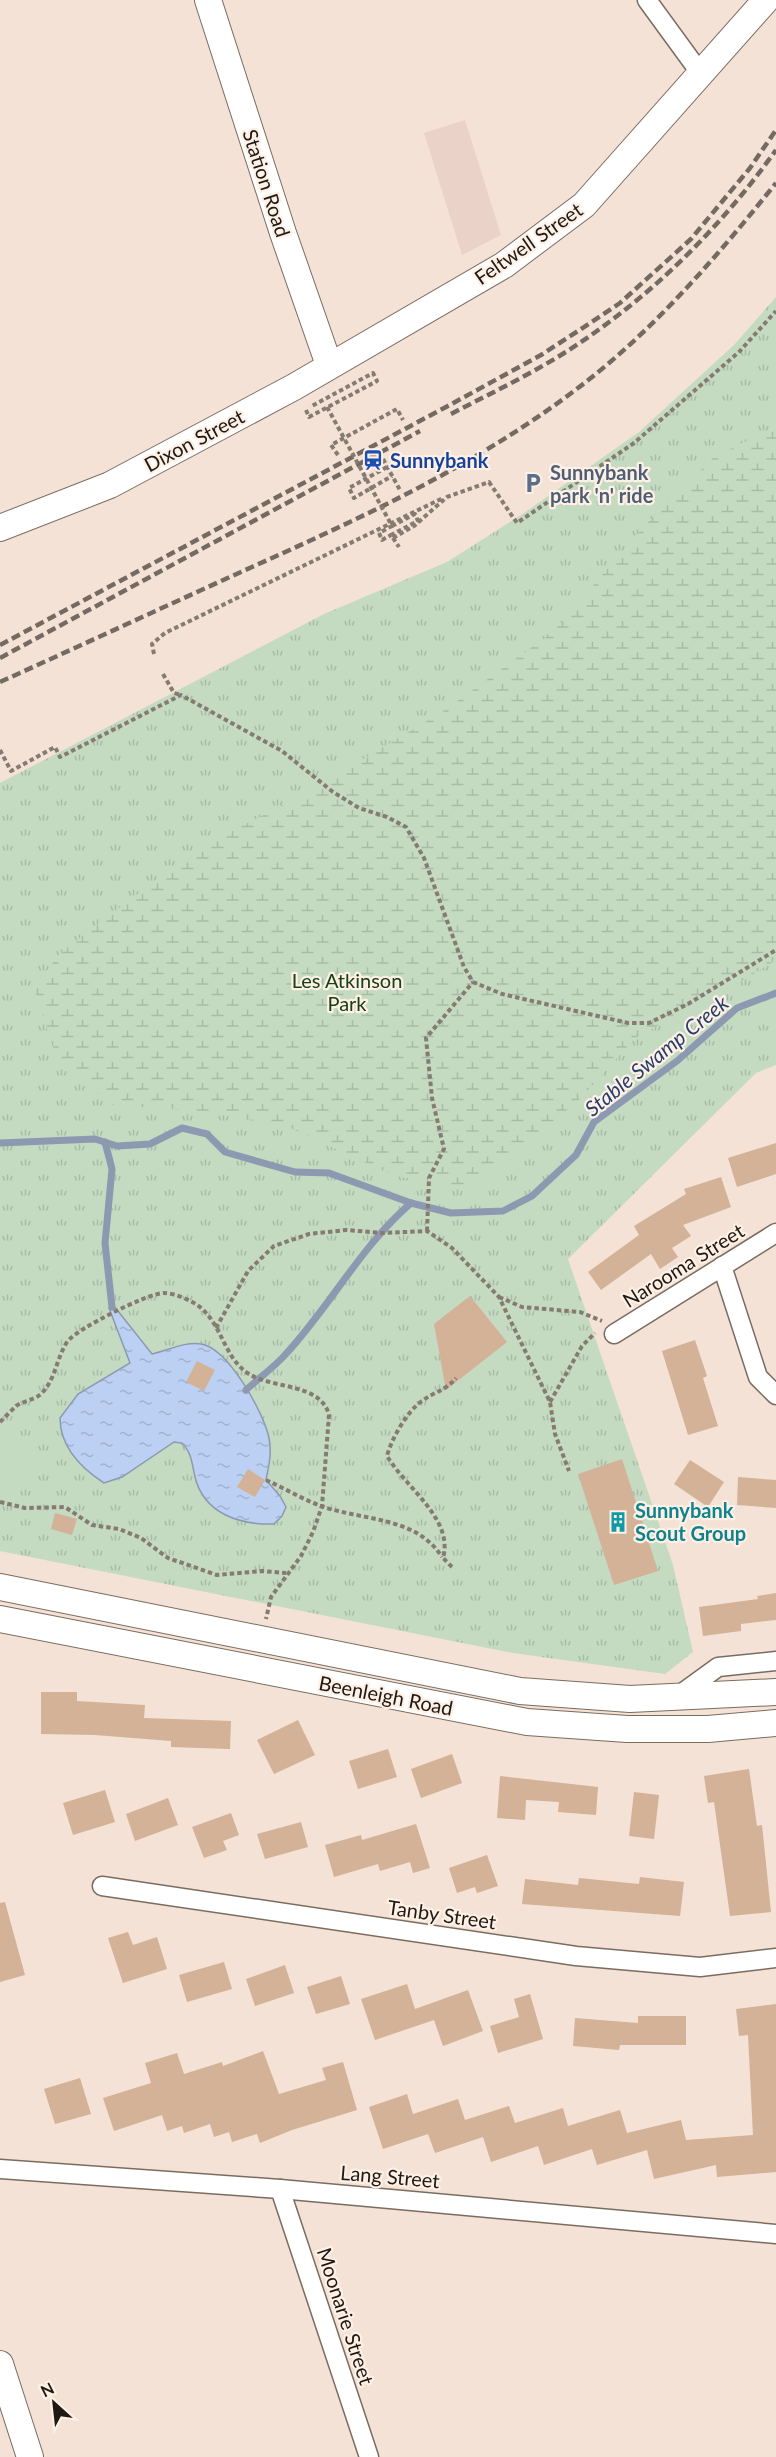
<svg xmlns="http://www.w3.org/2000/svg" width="776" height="2457" font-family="Lato,sans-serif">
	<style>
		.commercial { fill: #ead2c8 }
		.grass { fill: url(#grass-tufts) }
		.wetland { fill: url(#wetland-marsh) }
		.garden { fill: #c4dbc2 }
		.water { fill: url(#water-ripples); stroke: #8d99b0; stroke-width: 1.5 }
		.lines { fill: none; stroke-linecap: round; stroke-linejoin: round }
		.stream { stroke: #8d99b0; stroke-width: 7 }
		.building { fill: #d3b297 }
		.street-casing { stroke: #7b6c60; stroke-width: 21 }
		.secondary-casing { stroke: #7b6c60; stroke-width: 28 }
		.path { stroke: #857b72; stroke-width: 4; stroke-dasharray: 4.5 3; stroke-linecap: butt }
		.street { stroke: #fff; stroke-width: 18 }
		.secondary { stroke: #fff; stroke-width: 26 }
		.rail { stroke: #746a62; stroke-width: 4.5; stroke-dasharray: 9 4.5; stroke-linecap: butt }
		.path-bridge { stroke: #857b72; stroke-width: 4; stroke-dasharray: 4.5 3; stroke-linecap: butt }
		.labels { text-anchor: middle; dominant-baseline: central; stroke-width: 4.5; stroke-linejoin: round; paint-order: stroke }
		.street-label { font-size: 20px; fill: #1e1914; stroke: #fef0e5 }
		.transit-label { font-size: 20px; font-weight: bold; fill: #164399; stroke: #fef0e5; text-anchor: start }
		.service-label { font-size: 20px; font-weight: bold; fill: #4e5e75; stroke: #fef0e5; text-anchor: start }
		.park-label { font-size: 20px; fill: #174016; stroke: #fef0e5 }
		.culture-label { font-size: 20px; font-weight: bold; fill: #0d838f; stroke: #fef0e5; text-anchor: start }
		.water-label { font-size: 21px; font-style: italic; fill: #263e6b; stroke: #fef0e5 }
	</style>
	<defs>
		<pattern id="grass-tufts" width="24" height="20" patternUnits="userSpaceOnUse" patternTransform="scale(1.5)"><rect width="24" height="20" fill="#c4dbc2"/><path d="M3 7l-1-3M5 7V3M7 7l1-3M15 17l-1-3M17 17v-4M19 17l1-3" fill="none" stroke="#a8bba6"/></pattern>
		<pattern id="wetland-marsh" width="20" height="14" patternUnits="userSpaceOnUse" patternTransform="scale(1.5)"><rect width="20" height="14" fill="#c4dbc2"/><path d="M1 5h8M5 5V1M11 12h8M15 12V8" fill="none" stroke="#a8bba6"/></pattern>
		<pattern id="water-ripples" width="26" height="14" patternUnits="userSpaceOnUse" patternTransform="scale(1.5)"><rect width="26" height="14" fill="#bcd0f3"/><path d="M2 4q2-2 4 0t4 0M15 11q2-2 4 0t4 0" fill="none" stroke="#a1b2cf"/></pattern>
	</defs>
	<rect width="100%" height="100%" fill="#f3e2d5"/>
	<polygon class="commercial" points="465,120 501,235 462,255 424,133"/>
	<polygon class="grass" points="776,297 776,1065 756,1073 568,1259 673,1565 693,1652 665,1674 513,1653 0,1551 0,783 324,614 447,562 524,513 639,432 734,345"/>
	<polygon class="wetland" points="776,426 776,960 740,982 635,1038 578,1101 470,1188 395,1176 288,1127 200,1111 113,1105 59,1066 34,988 60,953 199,847 298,798 442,712 553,632 647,523 713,458"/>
	<polygon class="garden" points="5,1436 36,1460 12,1490 0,1480 0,1443"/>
	<path class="water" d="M 114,1306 L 152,1354 C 167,1351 185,1341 201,1344 C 228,1348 264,1413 269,1438 C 272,1453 269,1465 266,1480 L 280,1496 L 286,1507 L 282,1516 L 274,1524 C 240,1525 204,1514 195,1477 C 192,1465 192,1451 181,1443 L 174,1442 L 122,1477 L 104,1483 C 81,1468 60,1446 60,1418 L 78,1394 L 130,1363 L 109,1308 Z"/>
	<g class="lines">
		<g class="stream">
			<polyline points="105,1142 112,1169 105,1243 112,1307"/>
			<polyline points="0,1143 95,1139 117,1146 150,1144 182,1128 207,1134 225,1152 295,1172 329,1173 411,1203 451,1213 503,1211 532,1196 576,1155 594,1122 677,1061 737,1008 776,993"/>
			<path d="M 246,1390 C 259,1378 273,1368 284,1356 C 330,1307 360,1247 411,1203"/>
		</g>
	</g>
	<g class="building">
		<polygon points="776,1143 776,1174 737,1187 728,1158"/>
		<polygon points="721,1177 731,1207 683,1225 691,1236 672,1248 678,1257 660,1269 651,1254 601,1290 588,1272 639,1235 634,1226 686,1194 684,1189"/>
		<polygon points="470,1296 507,1342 446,1390 434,1324"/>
		<polygon points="695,1340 707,1376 703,1378 718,1426 688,1435 662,1351"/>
		<polygon points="197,1361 215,1370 204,1391 186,1382"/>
		<polygon points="622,1459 658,1571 614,1585 578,1474"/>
		<polygon points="690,1460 724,1482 708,1507 674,1484"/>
		<polygon points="248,1469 265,1480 255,1497 237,1487"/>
		<polygon points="738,1477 776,1480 776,1508 737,1505"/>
		<polygon points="55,1513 77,1519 72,1535 51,1529"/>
		<polygon points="776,1593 776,1620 741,1624 741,1631 703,1636 699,1607 758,1599 757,1596"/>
		<polygon points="41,1692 77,1692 77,1701 145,1705 144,1718 231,1721 230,1749 171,1747 171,1741 95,1735 41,1734"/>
		<polygon points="298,1720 315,1755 274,1774 257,1740"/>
		<polygon points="388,1749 397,1777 358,1789 349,1761"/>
		<polygon points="452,1754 462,1783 421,1798 411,1769"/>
		<polygon points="749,1769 757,1826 762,1825 771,1912 730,1916 714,1802 708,1803 704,1776"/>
		<polygon points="500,1776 598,1787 596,1815 558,1812 559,1802 526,1800 525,1820 497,1818"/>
		<polygon points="105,1790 115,1822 73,1835 63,1803"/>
		<polygon points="634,1792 659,1795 654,1839 629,1836"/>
		<polygon points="168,1798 178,1825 135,1841 126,1814"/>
		<polygon points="231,1813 239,1835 223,1841 227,1850 204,1858 192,1827"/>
		<polygon points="301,1822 308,1847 265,1859 257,1834"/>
		<polygon points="416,1824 430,1868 413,1873 410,1862 380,1871 378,1864 334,1877 325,1845 361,1835 362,1840"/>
		<polygon points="487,1855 498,1886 477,1893 475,1887 457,1893 449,1868"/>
		<polygon points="640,1877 684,1882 680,1916 522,1904 525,1879 578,1885 579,1878 639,1884"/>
		<polygon points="5,1902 25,1975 0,1982 0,1903"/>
		<polygon points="128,1932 133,1945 157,1937 167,1969 123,1983 108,1938"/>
		<polygon points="224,1962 232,1989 187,2002 179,1975"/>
		<polygon points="285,1965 294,1993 255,2006 246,1979"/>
		<polygon points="341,1976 350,2004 316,2014 307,1987"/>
		<polygon points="407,1984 415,2009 468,1990 483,2031 443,2046 434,2020 375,2040 361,1999"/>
		<polygon points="530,1994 543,2039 498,2053 490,2026 519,2017 514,1999"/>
		<polygon points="776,2004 776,2172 717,2177 716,2165 654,2179 647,2150 597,2165 592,2149 544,2165 538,2146 491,2162 483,2137 435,2153 428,2134 383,2149 369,2107 407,2094 413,2114 458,2099 465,2120 509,2106 515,2123 563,2108 568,2126 620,2110 627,2133 681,2120 686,2140 753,2135 748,2035 739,2036 736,2009"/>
		<polygon points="638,2016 686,2016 686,2045 620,2045 619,2050 573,2046 575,2018 638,2023"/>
		<polygon points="263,2051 279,2094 326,2080 322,2068 343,2062 357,2110 292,2130 260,2143 257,2134 232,2142 229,2132 214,2137 210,2124 184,2133 182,2126 167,2131 162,2115 114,2131 103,2098 151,2083 145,2063 177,2053 184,2074 222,2062 223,2066"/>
		<polygon points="80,2078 91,2114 55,2124 44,2089"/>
	</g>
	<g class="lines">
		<g class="street-casing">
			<g id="street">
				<polyline points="647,0 701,74"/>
				<polyline points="722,1266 758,1377 776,1395"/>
				<polyline points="614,1334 776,1233"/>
				<polyline points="678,1696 718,1667 776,1661"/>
				<polyline points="102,1886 576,1956 700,1967 776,1958"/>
				<polyline points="0,2169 280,2189 776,2234"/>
				<polyline points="280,2189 369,2457"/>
			</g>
		</g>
		<g class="secondary-casing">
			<g id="secondary">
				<polyline points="208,0 283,233 329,365"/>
				<polyline points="0,528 110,485 294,387 504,265 584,205 766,0"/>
				<polyline points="0,1587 520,1691 630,1699 776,1692"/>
				<polyline points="0,1619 527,1722 627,1729 708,1729 776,1723"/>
				<polyline points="0,2364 30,2457"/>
			</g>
		</g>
		<g class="path">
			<polyline points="306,410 309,417 377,381 373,373 310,407"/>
			<polyline points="338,455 331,445 397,409 403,420"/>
			<polyline points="383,459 401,492"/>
			<polyline points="387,467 349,488 354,498 392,476"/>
			<polyline points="392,526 415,514 418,521 391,535 399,547"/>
			<polyline points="379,533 382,540 391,535"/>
			<polyline points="393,538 414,526 447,497 489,482 517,523 634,443 739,352 776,311"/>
			<polyline points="154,654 152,644 165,633 443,498"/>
			<polyline points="163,674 174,693 181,695"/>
			<polyline points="0,750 11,771 55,747 60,757 181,695 282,751 333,792 359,808 387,817 406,827 424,858 464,967 473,982 502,994 628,1023 649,1023 688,1004 776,950"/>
			<polyline points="427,1231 429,1178 444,1149 432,1098 426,1038 473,982"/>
			<polyline points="499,1297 522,1307 580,1312 602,1321"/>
			<polyline points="216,1328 248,1271 274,1246 309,1234 346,1230 382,1233 427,1231 452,1248 499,1297 550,1402 555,1434 569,1471"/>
			<polyline points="550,1402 582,1346 595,1333"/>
			<path d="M 0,1422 C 5,1417 11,1411 16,1406 C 23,1401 34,1400 41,1394 C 56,1379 56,1359 67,1342 C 76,1329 148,1293 164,1293 C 175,1293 193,1301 201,1308 C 223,1327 224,1358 249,1374 C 273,1389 321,1383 329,1415 L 322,1506 L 313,1532 L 301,1556 L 271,1597 L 266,1619"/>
			<path d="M 266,1480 C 284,1488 302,1499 321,1506 C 363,1521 416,1516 442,1557"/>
			<polyline points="0,1502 25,1508 65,1507 92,1525 119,1529 141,1538 168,1558 217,1575 262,1571 286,1573"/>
			<path d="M 452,1567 L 443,1558 C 454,1519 406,1488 387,1456 C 391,1440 407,1411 422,1401 C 435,1391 444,1392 456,1378"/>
		</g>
		<use href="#street" class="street"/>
		<use href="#secondary" class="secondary"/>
		<g class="rail">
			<path d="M 451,414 C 493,392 536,372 575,346 C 654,294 721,227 776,150"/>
			<polyline points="0,645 446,407 541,355 578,331 620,303 691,239 750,168 776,130"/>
			<polyline points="0,658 420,431"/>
			<path d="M 0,682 C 84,644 168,605 252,567 C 363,517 472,467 570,394 C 649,336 715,259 776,183"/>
		</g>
		<polyline class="path-bridge" points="327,407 392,526 379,533"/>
	</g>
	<defs>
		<g id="station-bare" transform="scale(1.62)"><path d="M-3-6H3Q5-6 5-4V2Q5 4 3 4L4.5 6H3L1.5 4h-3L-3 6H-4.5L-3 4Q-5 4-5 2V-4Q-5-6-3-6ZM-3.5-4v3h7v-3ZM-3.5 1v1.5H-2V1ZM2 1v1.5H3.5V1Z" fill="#1a4fb4" stroke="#fef0e5" stroke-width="2.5" paint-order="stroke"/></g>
		<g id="parking-bare" transform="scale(1.62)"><path d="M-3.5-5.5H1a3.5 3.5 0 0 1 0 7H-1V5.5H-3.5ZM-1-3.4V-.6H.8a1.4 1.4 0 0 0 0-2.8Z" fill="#5c6f8a" stroke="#fef0e5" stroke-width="2.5" paint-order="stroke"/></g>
		<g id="building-bare" transform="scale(1.62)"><path d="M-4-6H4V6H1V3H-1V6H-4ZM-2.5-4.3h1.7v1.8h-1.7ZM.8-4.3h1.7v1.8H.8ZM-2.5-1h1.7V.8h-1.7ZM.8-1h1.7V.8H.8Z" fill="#0f9aa8" stroke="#fef0e5" stroke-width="2.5" paint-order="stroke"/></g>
	</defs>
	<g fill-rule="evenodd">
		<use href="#station-bare" x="373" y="460"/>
		<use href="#parking-bare" x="533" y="483"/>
		<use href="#building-bare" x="618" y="1522"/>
	</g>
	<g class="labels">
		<g class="street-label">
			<text transform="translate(267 183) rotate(72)">Station Road</text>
			<text transform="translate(528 243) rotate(-35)">Feltwell Street</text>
			<text transform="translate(194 440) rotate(-28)">Dixon Street</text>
			<text transform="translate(683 1265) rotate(-32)">Narooma Street</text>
			<text transform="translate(386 1695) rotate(11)">Beenleigh Road</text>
			<text transform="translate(442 1914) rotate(8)">Tanby Street</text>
			<text transform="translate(390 2176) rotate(5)">Lang Street</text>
			<text transform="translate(346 2316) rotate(72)">Moonarie Street</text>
		</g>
		<g class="transit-label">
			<text x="390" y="460">Sunnybank</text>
		</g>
		<g class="service-label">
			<text x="550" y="472">Sunnybank<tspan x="550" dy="23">park 'n' ride</tspan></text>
		</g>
		<g class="park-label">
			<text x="347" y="980">Les Atkinson<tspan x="347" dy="23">Park</tspan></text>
		</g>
		<g class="culture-label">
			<text x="635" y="1510">Sunnybank<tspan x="635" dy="23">Scout Group</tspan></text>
		</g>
		<g class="water-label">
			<text transform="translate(656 1055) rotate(-39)">Stable Swamp Creek</text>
		</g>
	</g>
	<g transform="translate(54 2403) rotate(333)" stroke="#fef0e5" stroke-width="4.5" paint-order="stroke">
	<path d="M0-4.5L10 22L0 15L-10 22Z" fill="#1e1914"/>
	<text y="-9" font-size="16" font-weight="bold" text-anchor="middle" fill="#1e1914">N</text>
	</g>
</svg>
